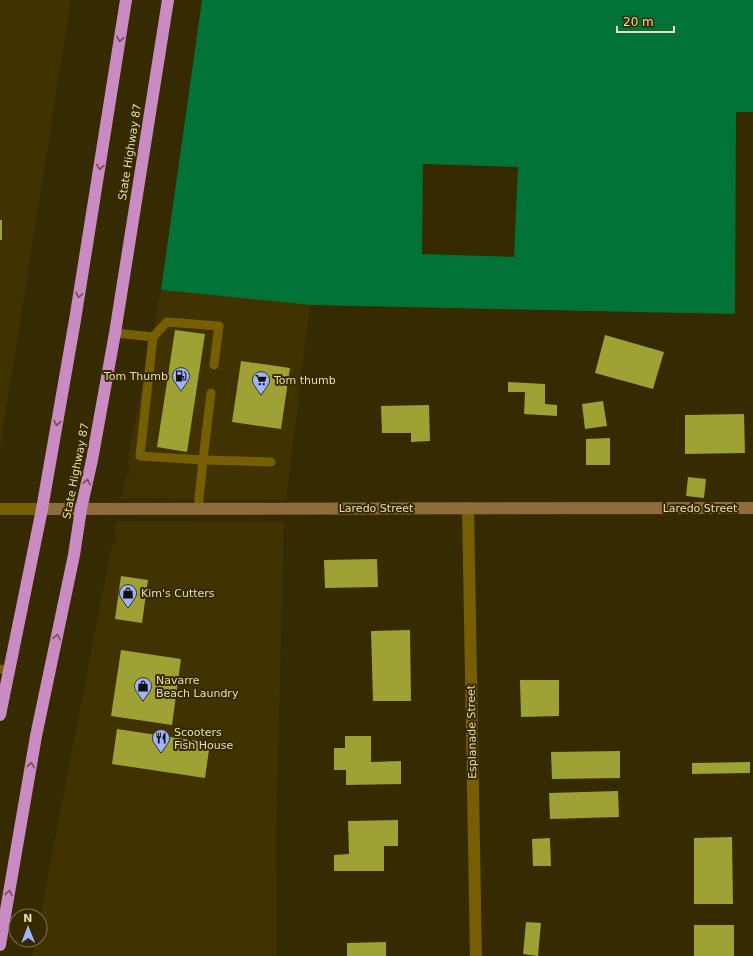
<svg xmlns="http://www.w3.org/2000/svg" width="753" height="956" font-family="'DejaVu Sans',sans-serif">
	<style>
		.built { fill: #413301 }
		.forest { fill: #027336; fill-rule: evenodd }
		.building { fill: #9ea134 }
		.lines { fill: none; stroke-linecap: round; stroke-linejoin: round }
		.lane { stroke: #765e03; stroke-width: 9 }
		.street { stroke: #765e03; stroke-width: 12 }
		.secondary { stroke: #8f6c3c; stroke-width: 12 }
		.highway { stroke: #c98bc1; stroke-width: 12 }
		.oneway { stroke: #71514d }
		.labels { text-anchor: middle; dominant-baseline: central; stroke-width: 4; stroke-linejoin: round; paint-order: stroke }
		.street-label { font-size: 11px; fill: #e9dcb8; stroke: #362a00 }
		.poi-label { font-size: 11px; fill: #e9dcb8; stroke: #362a00; text-anchor: start }
	</style>
	<rect width="100%" height="100%" fill="#362a00"/>
	<g class="built">
		<polygon points="0,0 71,0 0,449"/>
		<polygon points="161,290 310,305 286,500 121,499 126,475 131,473 128,466 129,459 128,458"/>
		<polygon points="117,521 284,522 276,835 277,956 32,956 36,940 40,940 40,917 110,554 112,545 117,539 114,536"/>
	</g>
	<path class="forest" d="M 202,0 L 753,0 L 753,112 L 736,112 L 735,314 L 310,305 L 161,290 ZM 423,164 L 518,167 L 514,257 L 422,254 Z"/>
	<g class="building">
		<rect x="0" y="220" width="2" height="20"/>
		<polygon points="175,330 205,334 187,452 157,447"/>
		<polygon points="605,335 664,352 653,389 595,373"/>
		<polygon points="241,361 290,368 281,429 232,422"/>
		<polygon points="508,382 545,384 545,404 557,405 557,416 524,414 525,392 508,392"/>
		<polygon points="603,401 607,426 585,429 582,404"/>
		<polygon points="429,405 430,441 411,442 411,433 382,433 381,406"/>
		<polygon points="744,414 745,453 685,454 685,415"/>
		<polygon points="610,438 610,465 586,465 586,439"/>
		<polygon points="688,477 706,479 704,498 686,496"/>
		<polygon points="377,559 378,587 325,588 324,560"/>
		<polygon points="121,576 148,580 142,623 115,619"/>
		<polygon points="410,630 411,701 373,701 371,631"/>
		<polygon points="121,650 181,659 172,725 111,716"/>
		<polygon points="520,680 559,680 559,716 521,717"/>
		<polygon points="117,729 210,743 205,778 112,764"/>
		<polygon points="345,736 371,736 371,762 401,761 401,784 346,785 346,770 334,770 334,748 345,748"/>
		<polygon points="620,751 620,778 552,779 551,752"/>
		<polygon points="750,762 750,773 692,774 692,763"/>
		<polygon points="618,791 619,817 550,819 549,793"/>
		<polygon points="398,820 398,846 384,846 384,871 334,871 334,855 349,854 348,821"/>
		<polygon points="732,837 733,904 694,904 694,838"/>
		<polygon points="550,838 551,866 533,866 532,839"/>
		<polygon points="526,922 541,923 538,956 523,954"/>
		<rect x="694" y="925" width="40" height="31"/>
		<polygon points="386,942 386,956 347,956 347,943"/>
	</g>
	<g class="lines">
		<g class="lane">
			<polyline points="115,333 153,337 167,322 219,326 214,365"/>
			<polyline points="153,337 140,456 203,460 271,462"/>
			<polyline points="198,509 203,460 211,393"/>
			<polyline points="0,669 9,671"/>
		</g>
		<g class="street">
			<polyline points="468,508 476,956"/>
			<polyline points="0,509 42,509"/>
		</g>
		<polyline class="secondary" points="42,509 753,508"/>
		<g class="highway">
			<polyline points="0,715 42,509 75,320 126,0"/>
			<polyline points="0,945 36,736 74,555 81,509 92,460 115,333 168,0"/>
		</g>
	</g>
	<defs><path id="oneway-chevron" d="M-2-3.5L2.5 0L-2 3.5" fill="none" stroke-width="1.6" stroke-linecap="round" stroke-linejoin="round"/></defs>
	<g class="oneway">
		<use href="#oneway-chevron" transform="translate(120 39) rotate(99)"/>
		<use href="#oneway-chevron" transform="translate(100 167) rotate(99)"/>
		<use href="#oneway-chevron" transform="translate(79 295) rotate(99)"/>
		<use href="#oneway-chevron" transform="translate(57 423) rotate(100)"/>
		<use href="#oneway-chevron" transform="translate(87 482) rotate(-77)"/>
		<use href="#oneway-chevron" transform="translate(57 637) rotate(-78)"/>
		<use href="#oneway-chevron" transform="translate(31 765) rotate(-80)"/>
		<use href="#oneway-chevron" transform="translate(9 893) rotate(-80)"/>
	</g>
	<defs>
		<g id="fuel-pin" transform="scale(0.9)"><path d="M0 17L-7.5 6A9.5 9.5 0 1 1 7.5 6Z" fill="#9eb4fd" stroke="#362a00"/><path d="M-5.5-6h7V0h2V4h1.3V-2.5L3-4.5l.8-.8L6-3V5H2.5V1h-1V6h-7ZM-4.2-4.7v3.2H.2V-4.7Z" fill="#111"/></g>
		<g id="supermarket-pin" transform="scale(0.9)"><path d="M0 17L-7.5 6A9.5 9.5 0 1 1 7.5 6Z" fill="#9eb4fd" stroke="#362a00"/><path d="M-6-5.5h2.5l.6 2H6L4.5 2H-2.5L-4.4-4H-6ZM-1.5 3.2a1.3 1.3 0 1 0 .1 0ZM3 3.2a1.3 1.3 0 1 0 .1 0Z" fill="#111"/></g>
		<g id="shop-pin" transform="scale(0.9)"><path d="M0 17L-7.5 6A9.5 9.5 0 1 1 7.5 6Z" fill="#9eb4fd" stroke="#362a00"/><path d="M-5-2.5h2.3a2.7 3.5 0 0 1 5.4 0H5L5.5 6h-11ZM-1.5-2.5h3a1.5 2.3 0 0 0-3 0Z" fill="#111"/></g>
		<g id="restaurant-pin" transform="scale(0.9)"><path d="M0 17L-7.5 6A9.5 9.5 0 1 1 7.5 6Z" fill="#9eb4fd" stroke="#362a00"/><path d="M-5-6h1v4h1v-4h1v4h1v-4h1v5L-1.5 .5V6h-2V.5L-5-1ZM5-6V6H3V1.5H1.5Q1.5-4 5-6Z" fill="#111"/></g>
	</defs>
	<g fill-rule="evenodd">
		<use href="#fuel-pin" x="181" y="376"/>
		<use href="#supermarket-pin" x="261" y="380"/>
		<use href="#shop-pin" x="128" y="593"/>
		<use href="#shop-pin" x="143" y="686"/>
		<use href="#restaurant-pin" x="161" y="738"/>
	</g>
	<g class="labels">
		<g class="street-label">
			<text transform="translate(130 152) rotate(-81)">State Highway 87</text>
			<text transform="translate(76 471) rotate(-79)">State Highway 87</text>
			<text x="376" y="508">Laredo Street</text>
			<text x="700" y="508">Laredo Street</text>
			<text transform="translate(472 732) rotate(-91)">Esplanade Street</text>
		</g>
		<g class="poi-label">
			<text x="168" y="376" text-anchor="end">Tom Thumb</text>
			<text x="274" y="380">Tom thumb</text>
			<text x="141" y="593">Kim's Cutters</text>
			<text x="156" y="680">Navarre<tspan x="156" dy="13">Beach Laundry</tspan></text>
			<text x="174" y="732">Scooters<tspan x="174" dy="13">Fish House</tspan></text>
		</g>
	</g>
	<g transform="translate(28 928) rotate(359)"><circle r="19" fill="#362a00" stroke="#7e714a"/>
	<path d="M0-3L7 15L0 10L-7 15Z" fill="#9eb4fd"/>
	<text y="-6" font-size="11" font-weight="bold" text-anchor="middle" fill="#e9dcb8">N</text>
	</g>
	<path d="M617 26v6h57v-6" fill="none" stroke="#e9dcb8" stroke-width="2"/>
	<text x="623" y="26" font-size="12" fill="#e9dcb8" stroke="#362a00" stroke-width="3" paint-order="stroke">20 m</text>
</svg>
